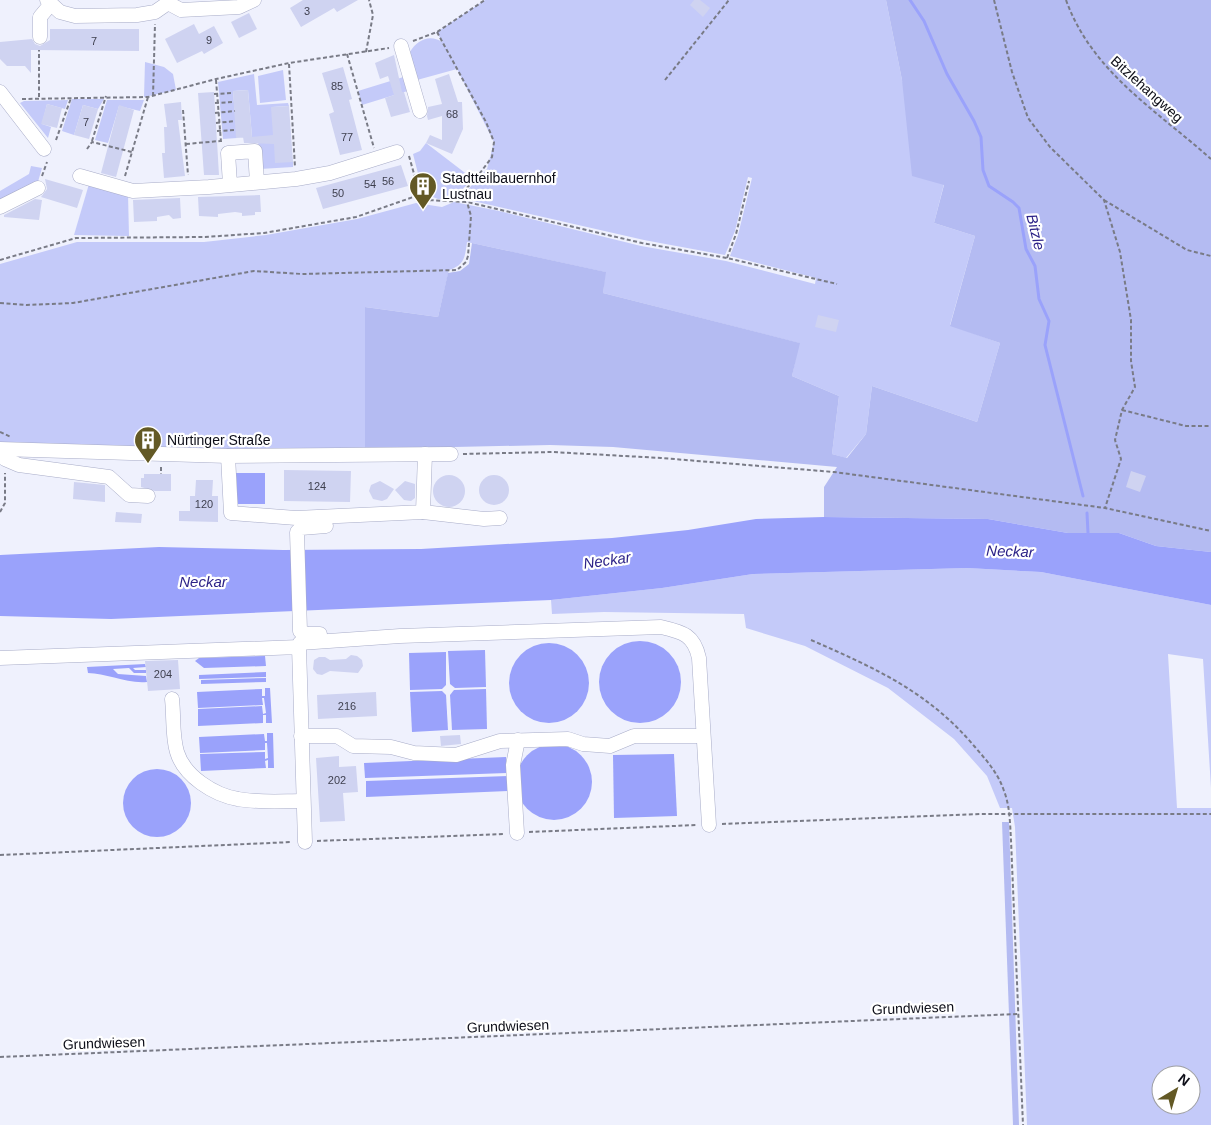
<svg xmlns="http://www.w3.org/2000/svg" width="1211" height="1125" font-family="Helvetica,sans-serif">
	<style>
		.green { fill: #c4caf9; fill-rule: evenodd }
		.forest { fill: #b4bbf2 }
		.water { fill: #9aa2fb }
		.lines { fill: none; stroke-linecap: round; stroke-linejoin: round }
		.stream { stroke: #9aa2fb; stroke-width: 3 }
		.building { fill: #cfd3f1 }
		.minor-casing { stroke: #a8acc8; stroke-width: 15 }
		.path { stroke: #797b86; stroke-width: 2; stroke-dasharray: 4 2.5; stroke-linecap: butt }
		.minor { stroke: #fff; stroke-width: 14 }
		.labels { text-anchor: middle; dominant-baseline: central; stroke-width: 4.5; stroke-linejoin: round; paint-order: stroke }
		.number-label { font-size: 11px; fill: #3e3f4e }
		.street-label { font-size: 14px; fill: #0d0e18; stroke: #fff }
		.poi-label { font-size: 14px; fill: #0d0e18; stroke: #fff; text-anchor: start }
		.water-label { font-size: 15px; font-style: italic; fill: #2d2388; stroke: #fff }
	</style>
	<rect width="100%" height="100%" fill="#eff1fd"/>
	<g class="green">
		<path d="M 485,0 L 886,0 L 902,80 L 944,184 L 934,223 L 975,236 L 950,325 L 1000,343 L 977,422 L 872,386 L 866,434 L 846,458 L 832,454 L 839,396 L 792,376 L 799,343 L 603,293 L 605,272 L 467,242 C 465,256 465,265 449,270 L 438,317 L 365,307 L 365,454 L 0,449 L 0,264 L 77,242 L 204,242 L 266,235 L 357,219 L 416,203 L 442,207 L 454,202 L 499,211 L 641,246 L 726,261 L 815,284 L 816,278 L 730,256 L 738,235 L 752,178 L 748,177 L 735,231 L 725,255 L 644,240 L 460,198 L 487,169 L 494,142 L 457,69 L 417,80 L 410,52 C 417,40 430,34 442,42 L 437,32 Z"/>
		<polygon points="145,62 164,67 173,74 176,90 144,97"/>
		<polygon points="283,70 286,100 260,103 258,76"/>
		<polygon points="254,74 257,105 288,103 289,106 272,107 293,162 293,167 260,169 258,137 252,137 248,90 233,91 237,138 223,139 218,82"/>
		<polygon points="410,75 414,89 362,105 358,91"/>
		<polygon points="72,99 104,99 98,109 83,105 74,135 62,131"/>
		<polygon points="68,100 65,109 47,104 42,124 51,127 48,138 20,103 24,101"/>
		<polygon points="107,100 144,100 140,111 119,106 108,143 95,140"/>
		<polygon points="426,143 473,179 453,198 438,199 423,193 413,154 420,151"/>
		<polygon points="31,166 42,168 37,185 0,202 0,191 29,174"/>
		<polygon points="89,184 128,194 129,236 74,235"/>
		<path d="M 967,568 L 1041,572 L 1211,605 L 1211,788 L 1203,659 L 1168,654 L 1177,808 L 1211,808 L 1211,1125 L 1027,1125 L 1015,827 L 1012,808 L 1000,808 L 987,776 L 954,739 L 888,688 L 805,646 L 746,628 L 744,614 L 604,612 L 552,614 L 551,600 L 662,588 L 753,574 ZM 1161,1075 L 1191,1075 L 1191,1105 L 1161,1105 Z"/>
	</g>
	<g class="forest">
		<polygon points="886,0 1211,0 1211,552 1156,546 1119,533 1068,533 988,519 824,517 824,487 837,467 613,447 550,445 365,449 365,307 438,317 448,273 460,271 469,264 472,243 606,272 603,293 800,343 792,376 839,396 832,454 847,458 866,434 872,386 977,422 1000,343 950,326 975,236 934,223 944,185 912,176 902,80"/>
		<polygon points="1002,822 1009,822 1019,1125 1013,1125"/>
	</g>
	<g class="water">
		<polygon points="236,473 265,473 265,504 237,504"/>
		<polygon points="824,517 988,519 1068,533 1119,533 1156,546 1211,552 1211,605 1041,572 967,568 753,574 662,588 551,600 111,619 0,616 0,555 159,547 283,550 421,549 612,538 688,530 756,519"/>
		<circle cx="640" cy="682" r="41"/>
		<circle cx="549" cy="683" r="40"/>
		<polygon points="485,650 486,687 455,688 450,684 448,651"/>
		<polygon points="446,652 446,685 442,689 410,690 409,653"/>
		<polygon points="265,656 266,666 204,668 195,661 199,658"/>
		<path d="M 145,664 L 146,667 L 133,668 L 135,670 L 146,670 L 146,673 L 134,673 L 129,668 L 113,669 L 118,674 L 146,676 L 147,682 C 127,684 106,673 88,673 L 87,667 Z"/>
		<polygon points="266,672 266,677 199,679 199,675"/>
		<polygon points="266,678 266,682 201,684 201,680"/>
		<polygon points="265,688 270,688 272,723 266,723 266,715 263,715 263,723 198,726 198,709 262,706 263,714 266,713 264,698 262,698 263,705 198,708 197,692 262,689 262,696 265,696"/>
		<polygon points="486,689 487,729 452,730 450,695 454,690"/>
		<polygon points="442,691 446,695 448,730 412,732 410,692"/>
		<polygon points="267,733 273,733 274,768 268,768 268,760 265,761 266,768 201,771 200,754 265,752 265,759 268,758 267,743 265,743 265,750 200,753 199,737 264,734 265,741 267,741"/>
		<circle cx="554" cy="782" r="38"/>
		<polygon points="674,754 677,816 614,818 613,755"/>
		<polygon points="506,757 507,773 365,778 364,763"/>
		<circle cx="157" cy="803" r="34"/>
		<polygon points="508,776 508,791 366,797 366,781"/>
	</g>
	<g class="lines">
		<g class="stream">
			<polyline points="910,0 924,21 947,74 974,121 981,137 983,170 989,186 1013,202 1019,208 1026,249 1035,266 1039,299 1049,321 1045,345 1083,496"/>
			<polyline points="1087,513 1088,533"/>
		</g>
	</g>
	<g class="building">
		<polygon points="303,0 358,0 337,12 334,8 301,27 290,8"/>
		<polygon points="694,0 700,0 710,8 703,17 690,5"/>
		<polygon points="249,13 257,29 239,38 231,22"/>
		<polygon points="194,24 199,34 214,26 223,43 204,54 202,51 177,63 165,39"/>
		<polygon points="50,29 139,29 139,51 31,50 31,73 25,66 7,66 0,59 0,42 32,39 35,44 40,46 50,40"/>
		<polygon points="394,55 402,92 404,92 410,112 391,117 385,98 394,95 388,76 380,79 375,63"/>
		<polygon points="343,67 352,99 349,100 362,150 340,155 329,114 334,112 322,73"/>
		<polygon points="449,74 458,102 462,102 463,129 452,154 426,143 430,135 442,140 442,116 428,120 427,116 428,107 442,104 435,79"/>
		<polygon points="248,90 252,137 273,135 271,107 289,106 293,162 275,163 274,144 244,143 243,137 252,137 236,138 233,91"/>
		<polygon points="214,92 219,175 204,175 198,93"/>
		<polygon points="181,102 182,120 178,120 185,176 164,178 162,153 165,153 164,127 167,127 164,104"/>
		<polygon points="47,104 62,108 57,128 41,124"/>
		<polygon points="83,105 98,109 89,139 74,135"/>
		<polygon points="119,105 134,110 116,177 101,173"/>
		<polygon points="401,165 408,186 323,209 316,188"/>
		<polygon points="45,179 83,190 77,208 41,197 47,189"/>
		<polygon points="260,195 261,212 255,212 255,215 242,216 242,213 235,212 218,214 218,217 199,216 198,197"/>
		<polygon points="180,198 181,218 173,219 169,215 157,217 157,221 134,222 133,200"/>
		<polygon points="35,199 42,200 39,220 4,217 4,215"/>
		<polygon points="818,315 839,320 836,332 815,327"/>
		<polygon points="284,470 351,471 350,502 284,501"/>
		<polygon points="1131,471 1146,476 1140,492 1126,487"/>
		<polygon points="144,474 171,474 171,491 155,491 141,487 141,478 144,478"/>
		<circle cx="494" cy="490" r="15"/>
		<circle cx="449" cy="491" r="16"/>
		<polygon points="196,480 213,480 212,496 218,496 218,522 179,521 179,511 190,511 190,496 195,496"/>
		<polygon points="380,481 394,489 387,499 382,501 373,499 369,491 371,485"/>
		<polygon points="405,481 415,484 415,498 411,501 404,500 395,490"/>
		<polygon points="74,482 105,485 105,502 73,499"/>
		<polygon points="116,512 142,514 141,523 115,522"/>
		<polygon points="351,655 357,656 362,660 363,666 358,673 330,671 322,675 317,674 313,669 314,660 319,657 325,657 330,660 346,659"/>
		<polygon points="178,660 180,689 148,691 145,661"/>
		<polygon points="376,692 377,716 318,719 317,695"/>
		<polygon points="460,735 461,744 441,746 440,736"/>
		<polygon points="339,756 339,767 356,766 358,792 343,793 345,821 320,822 316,758"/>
	</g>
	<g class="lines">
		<g class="minor-casing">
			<g id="minor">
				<polyline points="47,0 60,12 75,16 137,15 155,12 168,3 168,0"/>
				<polyline points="168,3 181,10 239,7 254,0"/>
				<polyline points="40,37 40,17 50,5"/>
				<polyline points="401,46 420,111"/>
				<polyline points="0,92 44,149"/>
				<polyline points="80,176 133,191 209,187 296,179 330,173 397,152"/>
				<polyline points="230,184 228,153 255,151 257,182"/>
				<polyline points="0,207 38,188"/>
				<polyline points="0,449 228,456 451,454"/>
				<polyline points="0,453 5,459 19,465 109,477 129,495 148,496"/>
				<polyline points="228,456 231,513 296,518 423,512 425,454"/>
				<polyline points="423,512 484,519 500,518"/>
				<polyline points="320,634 307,634 300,631 297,532 301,528 326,526"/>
				<path d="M 299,647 L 300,643 L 400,636 L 661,627 C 683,632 694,635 699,658 L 709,825"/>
				<polyline points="0,658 299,647 305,842"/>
				<path d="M 172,699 C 174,716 172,736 177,752 C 184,776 214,795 238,799 C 259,803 282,801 303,801"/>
				<polyline points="301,736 337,736 353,746 391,747 414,753 456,755 500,741 568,739 583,744 610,746 634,736 703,736"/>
				<polyline points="517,833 513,765 518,740"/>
			</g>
		</g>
		<g class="path">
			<polyline points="994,0 1012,72 1028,118 1050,147 1104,200 1120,252 1131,320 1131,361 1135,387 1122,410 1115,440 1121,459 1105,508"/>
			<path d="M 1066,0 C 1092,72 1156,110 1211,159"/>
			<polyline points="437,32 486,122 494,142 492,157 474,181 454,200"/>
			<polyline points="413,41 437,32 485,0"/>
			<polyline points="366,52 373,15 369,0"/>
			<polyline points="347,54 374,148"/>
			<polyline points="289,64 295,167"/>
			<polyline points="216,80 221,142"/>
			<polyline points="665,80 729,0"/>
			<polyline points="214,94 233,93"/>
			<polyline points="153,96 155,24"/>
			<polyline points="39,97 39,50"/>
			<polyline points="22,99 148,97 216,79 289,63 389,48"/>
			<polyline points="215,103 234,102"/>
			<polyline points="183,110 188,175"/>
			<polyline points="215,113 235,111"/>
			<polyline points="216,123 235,121"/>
			<polyline points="217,131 236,130"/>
			<polyline points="56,140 71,98"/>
			<polyline points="92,141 106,96"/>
			<polyline points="186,144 220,141"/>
			<polyline points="87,149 92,142 132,152"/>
			<polyline points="409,156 420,195 426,200 467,202 642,243 727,258 837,284"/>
			<polyline points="42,176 47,162"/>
			<polyline points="125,176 148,97"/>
			<polyline points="1104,200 1187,250 1211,256"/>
			<polyline points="727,258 736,234 749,181"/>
			<polyline points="0,260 76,238 205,237 264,233 356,217 419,195"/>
			<polyline points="0,303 27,305 73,303 254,271 302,274 457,270 466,262 468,256 471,216 467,202"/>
			<polyline points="1122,410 1186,426 1211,426"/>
			<polyline points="0,432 11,437"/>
			<polyline points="463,454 552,452 661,458 834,472 1105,508 1211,531"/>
			<polyline points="161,467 161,474"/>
			<polyline points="0,512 5,503 5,473"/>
			<path d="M 811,640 C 875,668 929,692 975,747 C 987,761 998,773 1004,791 C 1010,806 1010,824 1011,840 L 1023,1125"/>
			<polyline points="722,824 981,814 1211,814"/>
			<polyline points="529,832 697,825"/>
			<polyline points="317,841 505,834"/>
			<polyline points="0,855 292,842"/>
			<polyline points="0,1057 1018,1014"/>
		</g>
		<use href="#minor" class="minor"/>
	</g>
	<defs>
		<g id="building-pin" transform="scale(1.4375)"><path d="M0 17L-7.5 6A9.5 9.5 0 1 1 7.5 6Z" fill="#635925" stroke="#fff"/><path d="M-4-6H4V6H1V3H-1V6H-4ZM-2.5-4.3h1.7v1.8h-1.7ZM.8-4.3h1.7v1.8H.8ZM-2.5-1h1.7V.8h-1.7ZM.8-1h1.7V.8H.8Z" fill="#fff"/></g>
	</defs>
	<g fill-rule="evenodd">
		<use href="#building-pin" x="423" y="186"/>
		<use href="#building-pin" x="148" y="440"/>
	</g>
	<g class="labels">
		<g class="number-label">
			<text x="307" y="11">3</text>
			<text x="209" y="40">9</text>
			<text x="94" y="41">7</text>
			<text x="337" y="86">85</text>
			<text x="452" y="114">68</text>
			<text x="86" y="122">7</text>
			<text x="347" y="137">77</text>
			<text x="388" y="181">56</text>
			<text x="370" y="184">54</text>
			<text x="338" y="193">50</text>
			<text x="317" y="486">124</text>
			<text x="204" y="504">120</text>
			<text x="163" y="674">204</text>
			<text x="347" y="706">216</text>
			<text x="337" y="780">202</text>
		</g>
		<g class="street-label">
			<text transform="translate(1147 89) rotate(42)">Bitzlehangweg</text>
			<text transform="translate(913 1008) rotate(-2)">Grundwiesen</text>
			<text transform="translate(508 1026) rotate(-2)">Grundwiesen</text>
			<text transform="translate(104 1043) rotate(-2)">Grundwiesen</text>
		</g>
		<g class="poi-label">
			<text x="442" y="178">Stadtteilbauernhof<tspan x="442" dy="16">Lustnau</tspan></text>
			<text x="167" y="440">Nürtinger Straße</text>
		</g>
		<g class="water-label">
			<text transform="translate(1036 232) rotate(76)">Bitzle</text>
			<text transform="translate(1010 551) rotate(2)">Neckar</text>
			<text transform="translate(607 560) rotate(-8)">Neckar</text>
			<text x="203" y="581">Neckar</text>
		</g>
	</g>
	<g transform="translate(1176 1090) rotate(38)"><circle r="24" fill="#ffffff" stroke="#9e9fa3"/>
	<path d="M0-4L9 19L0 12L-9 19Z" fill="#635925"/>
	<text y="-8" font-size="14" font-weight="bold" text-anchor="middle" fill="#0d0e18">N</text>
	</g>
</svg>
